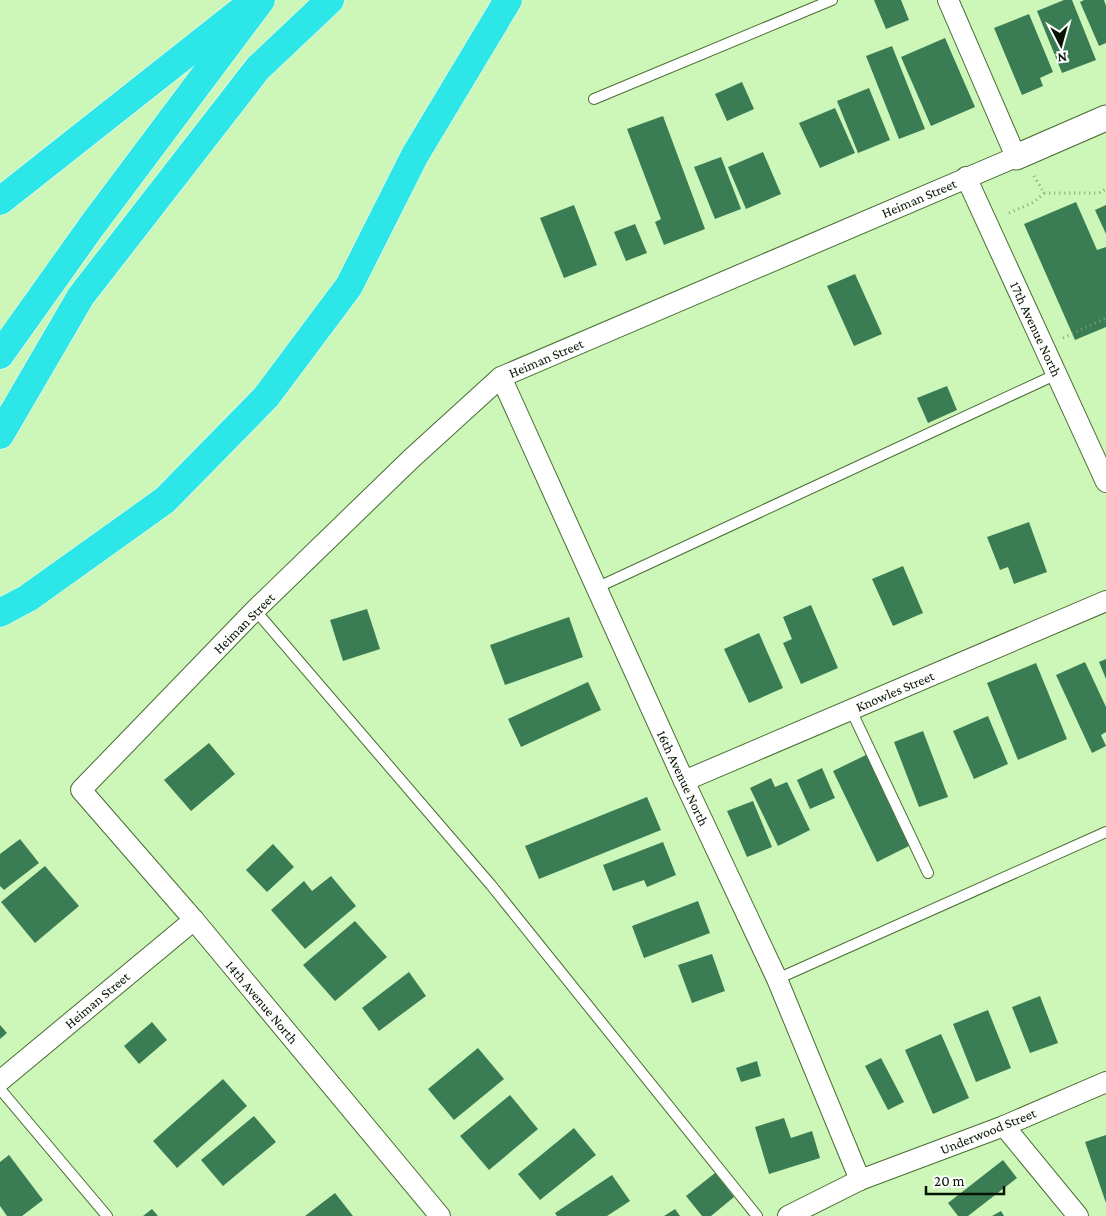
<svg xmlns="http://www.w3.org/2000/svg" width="1106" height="1216" font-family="'Crimson Pro',serif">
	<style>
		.building { fill: #3a7d55 }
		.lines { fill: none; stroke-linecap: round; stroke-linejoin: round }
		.service-casing { stroke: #486c32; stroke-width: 12 }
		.minor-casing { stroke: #486c32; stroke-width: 22 }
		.tertiary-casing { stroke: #486c32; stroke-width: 27 }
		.motorway-casing { stroke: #fff; stroke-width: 29 }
		.path { stroke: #82a273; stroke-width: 3; stroke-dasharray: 1 4; stroke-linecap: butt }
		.service { stroke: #fff; stroke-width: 10 }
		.minor { stroke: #fff; stroke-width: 20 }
		.tertiary { stroke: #fff; stroke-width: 25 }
		.motorway { stroke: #2ce6e7; stroke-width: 28 }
		.labels { text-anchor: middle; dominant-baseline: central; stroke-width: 4; stroke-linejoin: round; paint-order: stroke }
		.street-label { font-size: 14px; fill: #061401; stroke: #fff }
	</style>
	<rect width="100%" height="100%" fill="#cdf7b8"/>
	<g class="building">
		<polygon points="874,0 901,0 909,20 886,29"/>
		<polygon points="1064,0 1072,0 1096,60 1062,73 1037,11"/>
		<polygon points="1084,0 1104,0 1106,6 1106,43 1099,46 1080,2"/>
		<polygon points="1029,14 1053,72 1040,78 1043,86 1022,95 994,28"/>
		<polygon points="945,38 975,107 931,126 901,57"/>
		<polygon points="892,46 925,129 899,139 866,56"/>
		<polygon points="742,82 754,109 727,121 715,94"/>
		<polygon points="869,88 890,140 858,153 837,101"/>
		<polygon points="835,108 855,153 820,168 799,123"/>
		<polygon points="663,116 705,229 664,245 655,222 661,219 627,129"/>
		<polygon points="763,152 781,194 746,209 728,167"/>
		<polygon points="721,157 741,209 715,219 694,167"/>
		<polygon points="1076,202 1097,250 1106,247 1106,327 1075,340 1024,224"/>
		<polygon points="574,205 597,265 564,278 540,218"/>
		<polygon points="1106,205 1106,234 1095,210"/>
		<polygon points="635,224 647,253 626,261 614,232"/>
		<polygon points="855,274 882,334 854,346 827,286"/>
		<polygon points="947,386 957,410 928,423 917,398"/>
		<polygon points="1029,522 1047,572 1014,584 1008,567 1000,570 987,537"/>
		<polygon points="903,566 923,613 893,626 872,579"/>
		<polygon points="811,605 838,668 801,684 783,643 792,639 783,617"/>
		<polygon points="367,609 380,649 343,661 330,620"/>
		<polygon points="569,617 583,657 505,685 490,645"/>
		<polygon points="759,633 783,688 749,703 724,649"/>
		<polygon points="1106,659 1106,679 1099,662"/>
		<polygon points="1085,662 1106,707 1106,732 1101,735 1106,746 1092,753 1056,675"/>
		<polygon points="1036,663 1067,739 1018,760 987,683"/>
		<polygon points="588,682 601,710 521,747 508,719"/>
		<polygon points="988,716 1008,764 974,779 953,731"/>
		<polygon points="923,731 948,797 919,807 894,742"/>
		<polygon points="209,743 235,774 191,811 164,780"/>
		<polygon points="866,755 909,846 877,862 833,771"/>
		<polygon points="822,768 835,798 810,809 797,780"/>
		<polygon points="771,778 775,787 787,782 810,830 778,846 750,788"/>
		<polygon points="647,797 661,830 539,879 525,846"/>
		<polygon points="753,801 772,847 747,857 727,811"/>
		<polygon points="20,839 39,863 4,890 0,886 0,854"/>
		<polygon points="663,842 676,875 647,887 644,880 613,891 603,865"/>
		<polygon points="273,844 294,867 267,892 246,870"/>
		<polygon points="45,866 79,906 35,943 1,902"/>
		<polygon points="331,876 356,906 305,949 271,910 304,881 312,891"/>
		<polygon points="698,901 710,933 644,958 632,926"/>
		<polygon points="355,921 387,957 335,1001 303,965"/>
		<polygon points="712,954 725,991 692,1003 678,965"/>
		<polygon points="409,972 426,996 379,1031 362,1008"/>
		<polygon points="1040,996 1058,1043 1030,1053 1012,1007"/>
		<polygon points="988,1010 1011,1068 976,1082 953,1024"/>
		<polygon points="152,1022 167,1040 139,1064 124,1046"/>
		<polygon points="0,1025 7,1033 0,1039"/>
		<polygon points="941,1034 969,1098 933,1114 905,1050"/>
		<polygon points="478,1048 504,1079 454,1120 428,1089"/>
		<polygon points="881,1058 904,1102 888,1110 865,1066"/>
		<polygon points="757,1061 761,1076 741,1082 736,1068"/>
		<polygon points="223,1079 247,1106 177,1168 153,1141"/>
		<polygon points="510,1095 538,1129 489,1170 460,1136"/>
		<polygon points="254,1116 276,1142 223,1186 201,1160"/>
		<polygon points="784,1118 791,1138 812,1131 820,1158 769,1174 755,1127"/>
		<polygon points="574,1128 596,1155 540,1200 518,1174"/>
		<polygon points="1106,1135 1106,1203 1085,1142"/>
		<polygon points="9,1155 43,1200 22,1216 7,1216 0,1206 0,1162"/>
		<polygon points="1003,1160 1017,1178 968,1216 958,1216 948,1203"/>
		<polygon points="715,1173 734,1197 711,1216 702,1216 686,1196"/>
		<polygon points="612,1175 630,1201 607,1216 557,1216 555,1213"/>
		<polygon points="335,1193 353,1216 305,1216"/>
		<polygon points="152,1209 158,1216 143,1216"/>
		<polygon points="675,1209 680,1216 664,1216"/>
		<polygon points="1001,1211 1004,1216 992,1216"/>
	</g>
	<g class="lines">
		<g class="service-casing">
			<g id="service">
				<polyline points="594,99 832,0"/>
				<polyline points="596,588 1057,374"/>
				<polyline points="255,610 491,885 757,1216"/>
				<polyline points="851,710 928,873"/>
				<polyline points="777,979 1106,832"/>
				<polyline points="0,1089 107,1216"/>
			</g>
		</g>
		<g class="minor-casing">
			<g id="minor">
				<polyline points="966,177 1106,482"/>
				<polyline points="501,377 684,781 777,979 860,1180"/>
				<polyline points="684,781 1106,601"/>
				<polyline points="0,1081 194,920"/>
				<polyline points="1004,1126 1078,1216"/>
				<polyline points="440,1216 194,920 81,790 255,610 412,458 501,377 1016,157 948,0"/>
				<polyline points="788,1216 860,1180 1004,1126 1106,1082"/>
			</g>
		</g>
		<g class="tertiary-casing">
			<polyline id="tertiary" points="1016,157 1106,118"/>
		</g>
		<g class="motorway-casing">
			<g id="motorway">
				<polyline points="0,201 242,10"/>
				<polyline points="0,355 91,227 261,0"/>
				<polyline points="0,435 81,296 258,68 330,0"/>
				<polyline points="0,613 28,598 165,500 266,397 349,286 415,155 508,0"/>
			</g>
		</g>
		<g class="path">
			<polyline points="1034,176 1044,193 1099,193 1106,189"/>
			<polyline points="1009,213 1034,202 1044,193"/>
			<polyline points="1063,338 1106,318"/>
		</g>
		<use href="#service" class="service"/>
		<use href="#minor" class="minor"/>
		<use href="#tertiary" class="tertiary"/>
		<use href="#motorway" class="motorway"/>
	</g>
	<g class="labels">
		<g class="street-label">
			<text transform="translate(919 198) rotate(-23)">Heiman Street</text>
			<text transform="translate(1036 329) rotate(65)">17th Avenue North</text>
			<text transform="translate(546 358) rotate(-23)">Heiman Street</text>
			<text transform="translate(244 623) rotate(-45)">Heiman Street</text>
			<text transform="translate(895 691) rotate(-23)">Knowles Street</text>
			<text transform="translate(683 778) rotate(65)">16th Avenue North</text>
			<text transform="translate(97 1000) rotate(-40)">Heiman Street</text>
			<text transform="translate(262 1002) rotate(50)">14th Avenue North</text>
			<text transform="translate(988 1131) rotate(-22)">Underwood Street</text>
		</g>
	</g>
	<g transform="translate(1061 45) rotate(174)" stroke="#ffffff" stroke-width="4" paint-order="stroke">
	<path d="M0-4L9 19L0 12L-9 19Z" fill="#061401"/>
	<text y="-8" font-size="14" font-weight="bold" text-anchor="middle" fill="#061401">N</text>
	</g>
	<path d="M926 1186v8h78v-8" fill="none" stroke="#061401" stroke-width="2.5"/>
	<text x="934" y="1186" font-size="15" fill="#061401" stroke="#ffffff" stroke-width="4" paint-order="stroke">20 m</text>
</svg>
